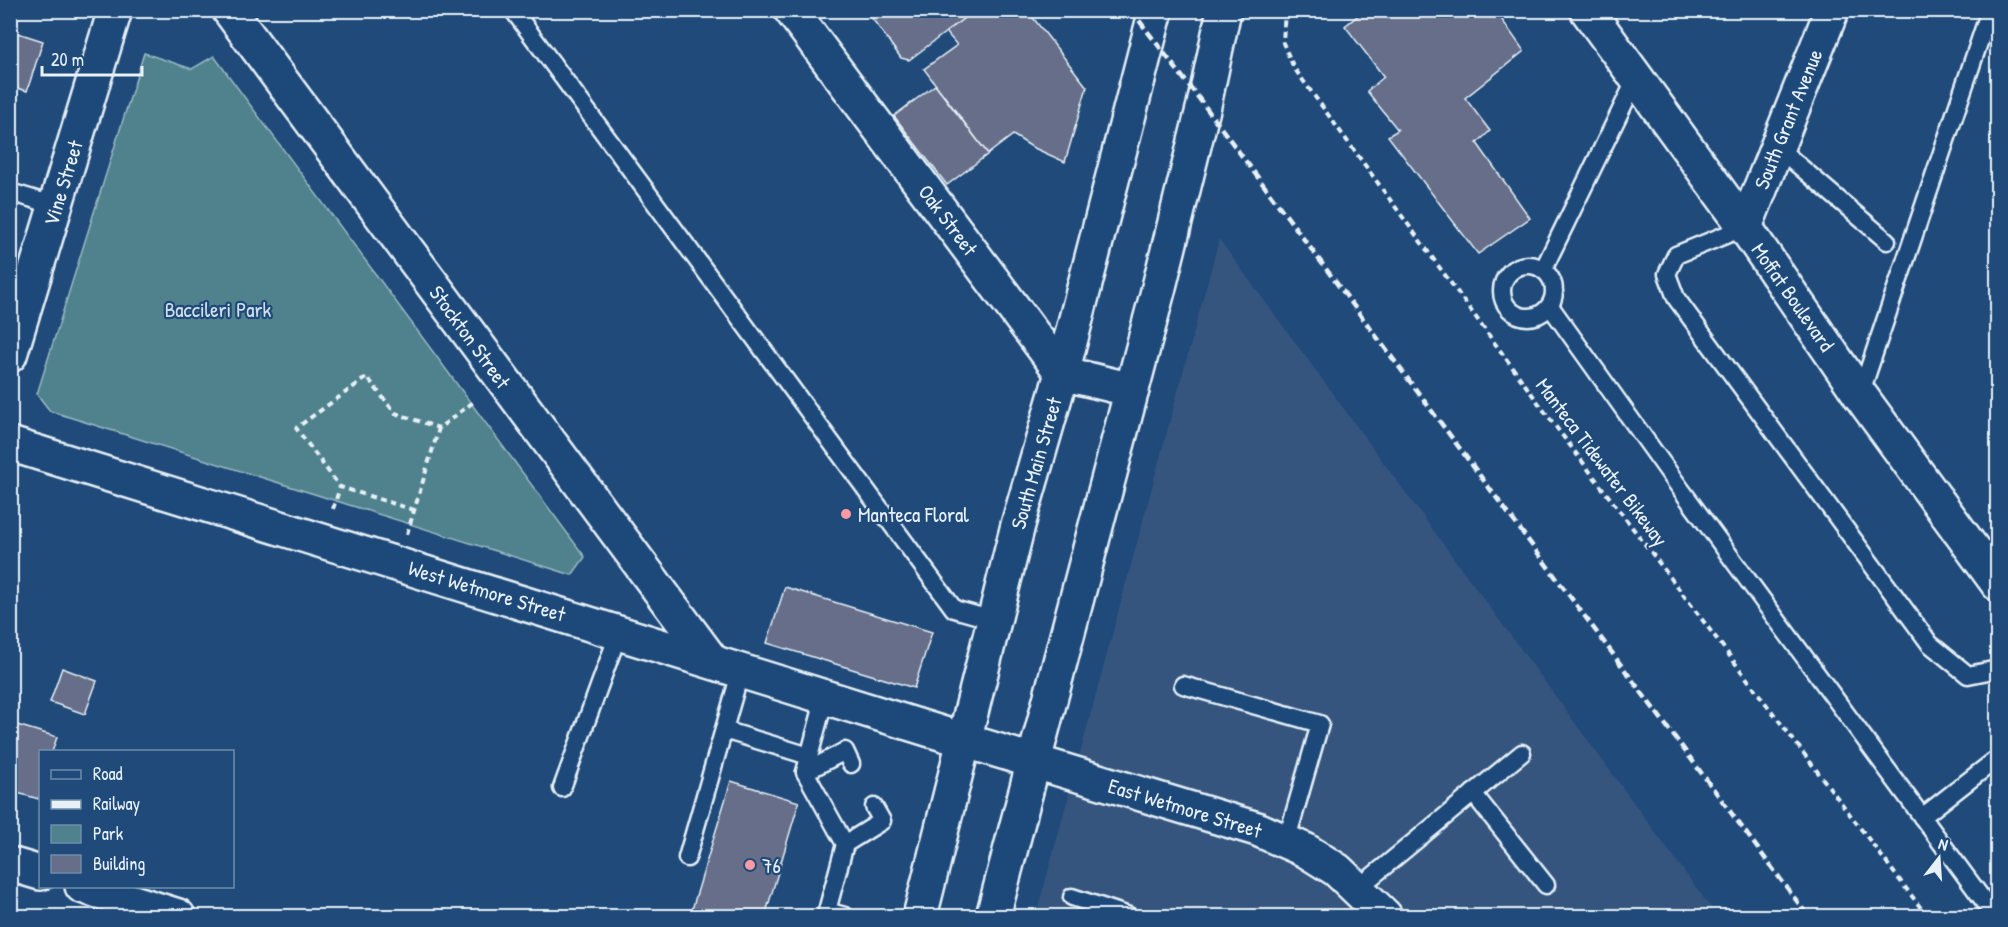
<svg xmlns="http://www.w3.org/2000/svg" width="2008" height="927" font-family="'Patrick Hand',sans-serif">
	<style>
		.built { fill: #34557e }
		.green { fill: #50828d; stroke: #9cbac2; stroke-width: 1.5 }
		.building { fill: #666e89; stroke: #e8f1f8; stroke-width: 1.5 }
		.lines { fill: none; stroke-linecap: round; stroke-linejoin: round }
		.lane-casing { stroke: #e8f1f8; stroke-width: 21 }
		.street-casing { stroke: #e8f1f8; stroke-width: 38 }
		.secondary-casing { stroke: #e8f1f8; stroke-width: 38 }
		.path { stroke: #e8f1f8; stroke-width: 4; stroke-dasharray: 6 4.5; stroke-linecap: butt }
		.lane { stroke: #1f4a7a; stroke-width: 16 }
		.street { stroke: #1f4a7a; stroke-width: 33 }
		.secondary { stroke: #1f4a7a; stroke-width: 33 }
		.rail { stroke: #e8f1f8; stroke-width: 4.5; stroke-dasharray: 9 4.5; stroke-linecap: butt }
		.poi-dot { fill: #ff9aa2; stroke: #1f4a7a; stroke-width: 2 }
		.labels { text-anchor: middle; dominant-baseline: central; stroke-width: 4.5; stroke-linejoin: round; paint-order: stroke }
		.street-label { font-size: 21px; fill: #e8f1f8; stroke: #1f4a7a }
		.park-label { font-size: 21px; fill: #d1e0e8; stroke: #1f4a7a }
		.poi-label { font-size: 21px; fill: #e8f1f8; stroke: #1f4a7a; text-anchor: start }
	</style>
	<rect width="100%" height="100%" fill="#1f4a7a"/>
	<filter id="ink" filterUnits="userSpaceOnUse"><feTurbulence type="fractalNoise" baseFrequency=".0167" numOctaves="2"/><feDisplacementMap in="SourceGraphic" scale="12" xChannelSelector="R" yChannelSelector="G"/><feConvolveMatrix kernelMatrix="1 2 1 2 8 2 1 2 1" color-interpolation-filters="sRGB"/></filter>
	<g filter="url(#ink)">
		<polygon class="built" points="1219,239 1717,916 1036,916"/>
		<polygon class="green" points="144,53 192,69 214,56 585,557 572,575 50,411 37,394"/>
		<g class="building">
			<polygon points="866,10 975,10 909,60 901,58"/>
			<polygon points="975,10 1027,10 1087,87 1065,162 1032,147 1013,135 988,154 924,69 957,45 946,32"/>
			<polygon points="1365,10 1495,10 1524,51 1465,98 1490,131 1477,143 1530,218 1478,254 1388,136 1398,130 1367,91 1384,77 1345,26"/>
			<polygon points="18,33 43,41 27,91 10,86 10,36 16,38"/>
			<polygon points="935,85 988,154 947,185 894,116"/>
			<polygon points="785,587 932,632 914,688 767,643"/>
			<polygon points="62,668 97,681 85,714 50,702"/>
			<polygon points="17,725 57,737 52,752 40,752 40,793 39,799 10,791 10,747"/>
			<polygon points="731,781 799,802 765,916 690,916"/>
		</g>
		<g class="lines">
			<g class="lane-casing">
				<g id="lane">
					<polyline points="513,10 954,609 993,620"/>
					<polyline points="1777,147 1887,241"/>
					<polyline points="10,192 56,206"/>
					<polyline points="1745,227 1676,255 1667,274 1676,298 1930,644 1968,675 1993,670 1998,667"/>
					<circle cx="1528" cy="291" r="26"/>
					<polyline points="1543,270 1637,77"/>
					<polyline points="1550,306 1680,488 1995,916"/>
					<polyline points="1860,395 1990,10"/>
					<polyline points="1183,685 1320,724 1286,842"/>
					<polyline points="825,697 805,772 845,844 827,911 845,916"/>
					<polyline points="724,730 809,756"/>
					<polyline points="805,772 845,751 851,764"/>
					<polyline points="562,788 619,632"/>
					<polyline points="1473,793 1546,885"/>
					<polyline points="1922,817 1994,761 1998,765"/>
					<polyline points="845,844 882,821 874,807"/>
					<polyline points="687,858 741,670"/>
					<polyline points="1357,889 1522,753"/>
					<polyline points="1072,897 1129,916"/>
				</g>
			</g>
			<g class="street-casing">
				<g id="street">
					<polyline points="229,10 712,661"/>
					<polyline points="791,10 1062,373 1132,390"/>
					<polyline points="1745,227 1832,10"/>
					<polyline points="10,355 115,10"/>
					<polyline points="10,444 963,740 1257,829 1305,850 1337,870 1385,916"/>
					<polyline points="10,864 40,873"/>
					<polyline points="82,886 178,916"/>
				</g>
			</g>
			<g class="secondary-casing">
				<g id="secondary">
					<polyline points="1587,10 1745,227 1860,395 1998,584"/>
					<polyline points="920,916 1018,525 1062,373 1156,10"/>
					<polyline points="993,916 1159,287 1204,105 1224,10"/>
				</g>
			</g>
			<g class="path">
				<polyline points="1285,10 1283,43 1294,68 1553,423 1927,916"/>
				<polyline points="333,509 340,487"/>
				<polyline points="414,510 340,487 296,428 367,377 395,413 439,428"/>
				<polyline points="407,534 439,428 476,400"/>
			</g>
			<use href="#lane" class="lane"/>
			<use href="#street" class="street"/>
			<use href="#secondary" class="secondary"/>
			<polyline class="rail" points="1131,10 1204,105 1808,916"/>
		</g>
	</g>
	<g class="poi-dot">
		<circle cx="846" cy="514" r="6"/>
		<circle cx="750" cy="865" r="6"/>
	</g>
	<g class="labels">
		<g class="street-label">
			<text transform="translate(1788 119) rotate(-68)">South Grant Avenue</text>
			<text transform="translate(63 183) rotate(-73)">Vine Street</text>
			<text transform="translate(948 220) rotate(53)">Oak Street</text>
			<text transform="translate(1793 297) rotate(55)">Moffat Boulevard</text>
			<text transform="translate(470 337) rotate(54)">Stockton Street</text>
			<text transform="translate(1602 462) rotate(53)">Manteca Tidewater Bikeway</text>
			<text transform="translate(1036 463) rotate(-74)">South Main Street</text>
			<text transform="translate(487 591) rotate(17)">West Wetmore Street</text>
			<text transform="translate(1185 808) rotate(17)">East Wetmore Street</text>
		</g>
		<g class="park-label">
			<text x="218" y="309">Baccileri Park</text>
		</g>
		<g class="poi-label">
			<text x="858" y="514">Manteca Floral</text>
			<text x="762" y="865">76</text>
		</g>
	</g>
	<rect width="2008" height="927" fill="none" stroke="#1f4a7a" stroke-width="36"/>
	<rect x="18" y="18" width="1972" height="891" fill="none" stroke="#e8f1f8" stroke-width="2" filter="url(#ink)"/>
	<rect x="39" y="750" width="195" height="138" fill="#1f4a7a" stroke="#6f8dac" stroke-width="1.5"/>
	<rect x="51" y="770" width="30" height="9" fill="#1f4a7a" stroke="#6f8dac" stroke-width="1.5"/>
	<text x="93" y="780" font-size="18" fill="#e8f1f8">Road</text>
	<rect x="51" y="800" width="30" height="9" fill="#e8f1f8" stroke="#6f8dac" stroke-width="1.5"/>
	<text x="93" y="810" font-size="18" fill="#e8f1f8">Railway</text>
	<rect x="51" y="825" width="30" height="18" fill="#50828d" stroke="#6f8dac" stroke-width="1.5"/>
	<text x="93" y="840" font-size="18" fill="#e8f1f8">Park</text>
	<rect x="51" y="855" width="30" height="18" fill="#666e89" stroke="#6f8dac" stroke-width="1.5"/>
	<text x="93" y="870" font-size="18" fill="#e8f1f8">Building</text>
	<g transform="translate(1939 858) rotate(17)" stroke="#1f4a7a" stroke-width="4.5" paint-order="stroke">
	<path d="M0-4.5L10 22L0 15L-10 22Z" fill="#e8f1f8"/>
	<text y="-9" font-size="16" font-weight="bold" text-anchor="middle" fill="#e8f1f8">N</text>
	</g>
	<path d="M42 66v9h100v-9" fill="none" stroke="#e8f1f8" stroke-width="3"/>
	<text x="51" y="66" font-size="18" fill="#e8f1f8" stroke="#1f4a7a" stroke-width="4.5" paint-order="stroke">20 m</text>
</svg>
